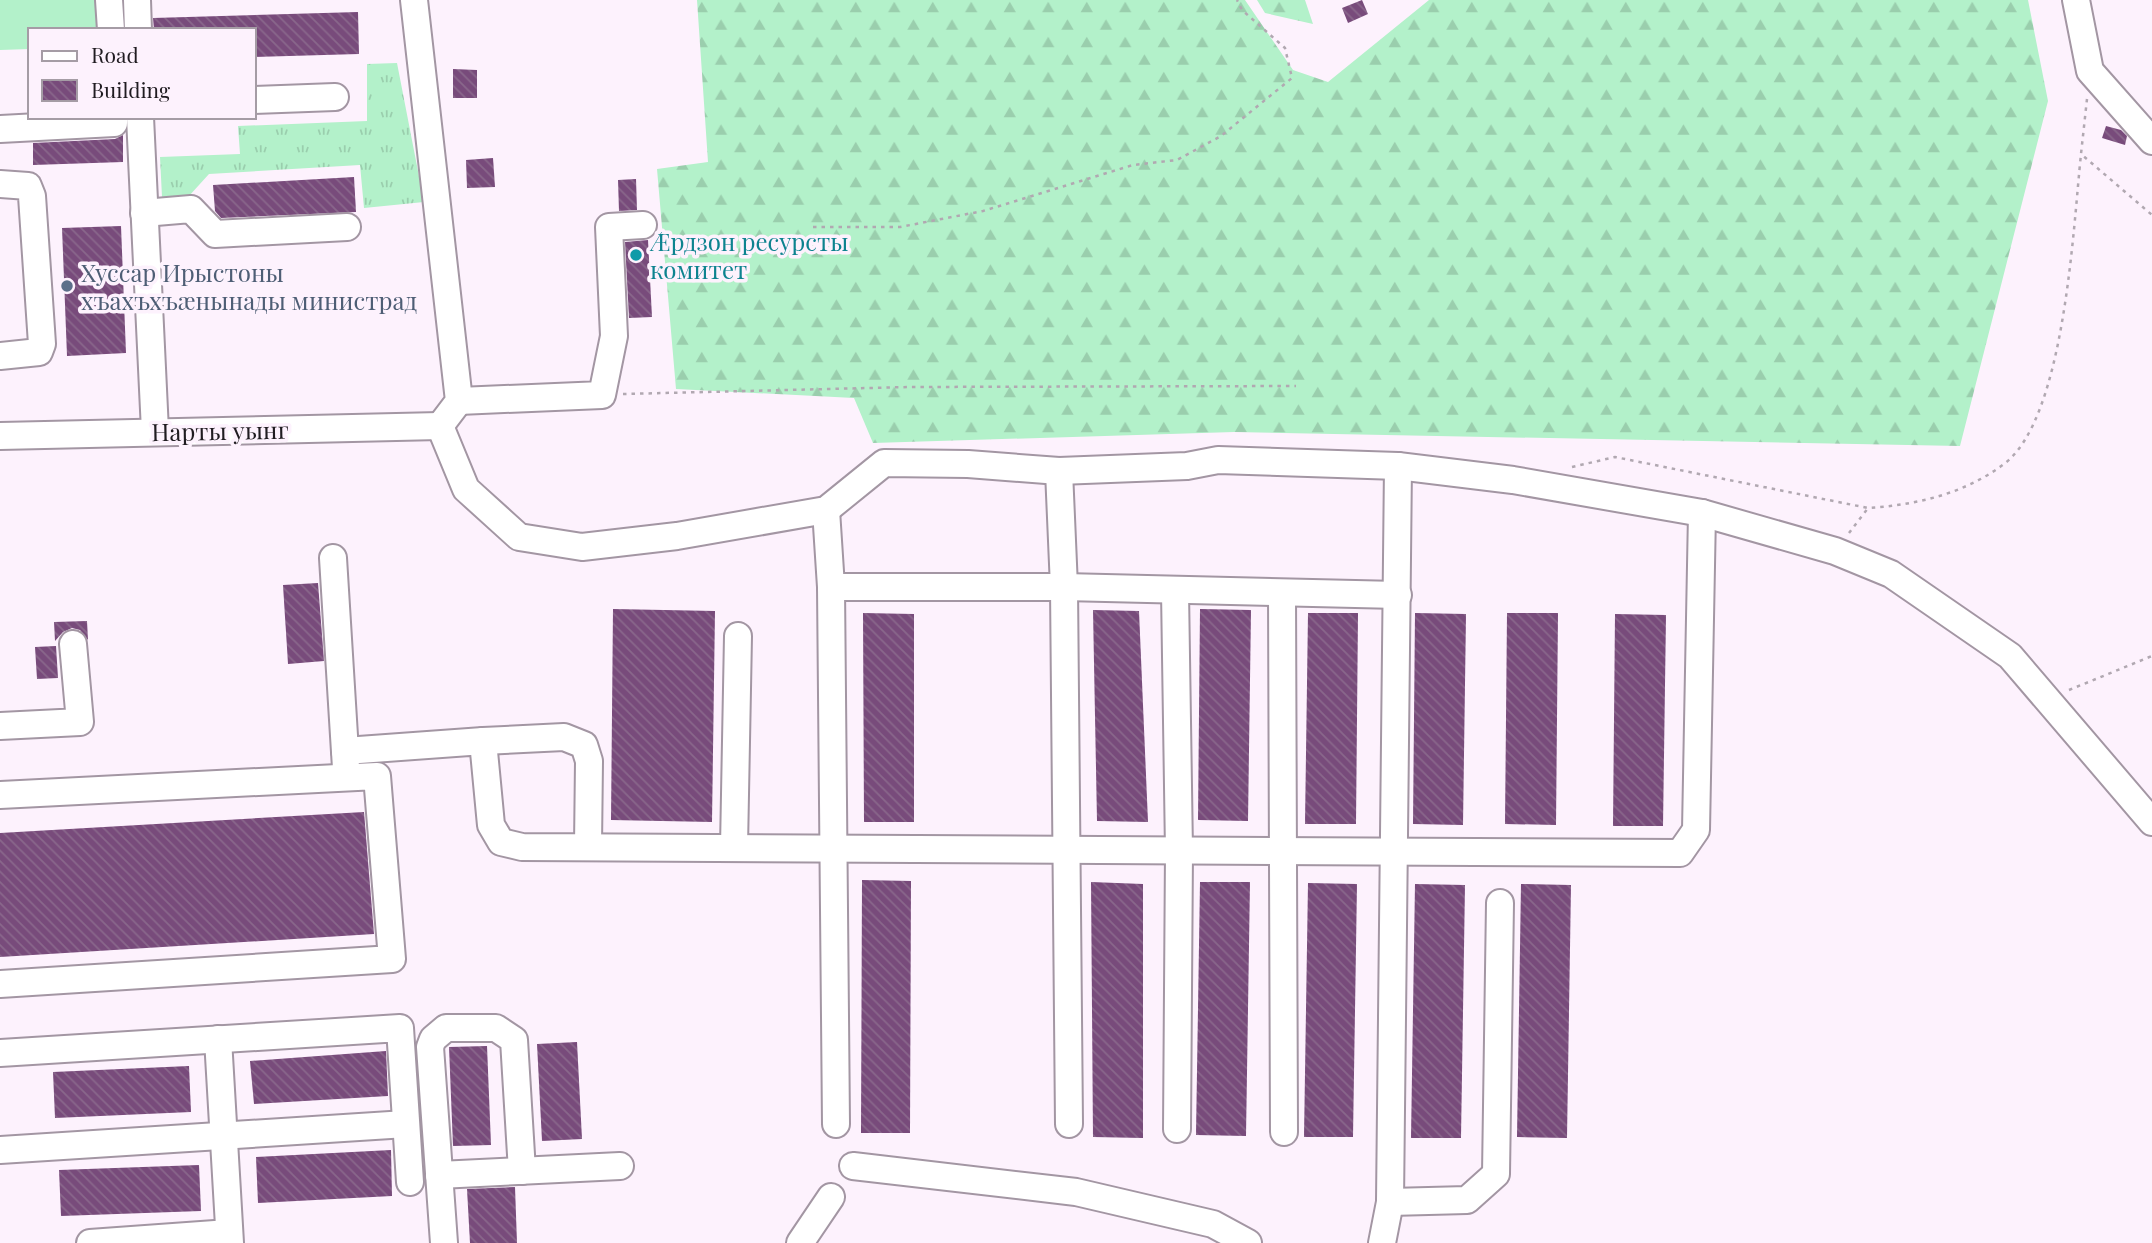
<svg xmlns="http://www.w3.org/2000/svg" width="2152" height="1243" font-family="'Playfair Display',serif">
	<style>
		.grass { fill: url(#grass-tufts) }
		.forest { fill: url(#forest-firs) }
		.pitch { fill: #b3f1ca }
		.building { fill: url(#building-back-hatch) }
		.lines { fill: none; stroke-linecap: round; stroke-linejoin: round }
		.minor-casing { stroke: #a396a3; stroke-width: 30 }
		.path { stroke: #b1a8b1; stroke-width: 2.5; stroke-dasharray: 3.5 5; stroke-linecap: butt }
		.minor { stroke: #fff; stroke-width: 26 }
		.culture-dot { fill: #0f9aa8; stroke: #fdf2fd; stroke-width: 2.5 }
		.service-dot { fill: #5c6f8a; stroke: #fdf2fd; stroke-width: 2.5 }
		.labels { text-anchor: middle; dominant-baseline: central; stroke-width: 7; stroke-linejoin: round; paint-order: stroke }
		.culture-label { font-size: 24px; fill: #0d838f; stroke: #fdf2fd; text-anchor: start }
		.service-label { font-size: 24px; fill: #4e5e75; stroke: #fdf2fd; text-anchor: start }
		.street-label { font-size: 24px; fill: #201c21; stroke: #fdf2fd }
	</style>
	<defs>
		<pattern id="grass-tufts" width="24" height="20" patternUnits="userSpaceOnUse" patternTransform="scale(1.75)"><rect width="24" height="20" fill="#b3f1ca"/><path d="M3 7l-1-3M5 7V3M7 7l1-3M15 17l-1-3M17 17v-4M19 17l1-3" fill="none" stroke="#9acead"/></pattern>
		<pattern id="forest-firs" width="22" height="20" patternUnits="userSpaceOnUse" patternTransform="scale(1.75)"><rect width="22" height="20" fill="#b3f1ca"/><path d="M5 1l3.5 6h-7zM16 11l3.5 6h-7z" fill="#9acead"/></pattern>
		<pattern id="building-back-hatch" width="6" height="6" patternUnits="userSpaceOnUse" patternTransform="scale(1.75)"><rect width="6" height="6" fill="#784b7b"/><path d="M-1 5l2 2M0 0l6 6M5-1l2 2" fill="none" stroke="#89678b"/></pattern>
	</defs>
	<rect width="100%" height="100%" fill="#fdf2fd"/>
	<polygon class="grass" points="397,63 424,202 364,208 360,165 209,174 189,196 162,197 160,157 240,154 238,126 367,121 367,64"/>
	<g class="forest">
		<polygon points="697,0 1245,0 1293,70 1328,82 1429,0 2028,0 2048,101 1960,446 1234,432 873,443 854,398 676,389 657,169 708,162"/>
		<polygon points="1257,0 1305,0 1313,24 1265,13"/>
	</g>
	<polygon class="pitch" points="0,0 98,0 99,30 30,30 30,49 0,50"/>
	<g class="building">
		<polygon points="1362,0 1368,14 1348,23 1342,8"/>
		<polygon points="358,12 359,54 254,57 254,30 154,30 153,18"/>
		<polygon points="453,69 477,70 477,98 453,98"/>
		<polygon points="2106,126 2121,130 2127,136 2125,145 2102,138"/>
		<polygon points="123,135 123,162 33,165 33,143 115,139"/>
		<polygon points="493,158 495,187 467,188 466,160"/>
		<polygon points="354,177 356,212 221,218 215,211 213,185"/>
		<polygon points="636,179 637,210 619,211 618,180"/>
		<polygon points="121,226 126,353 67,356 62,228"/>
		<polygon points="648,240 652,317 629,318 625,242"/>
		<polygon points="318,583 324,661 288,664 283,585"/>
		<polygon points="613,609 715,611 712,822 611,820"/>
		<polygon points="1200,609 1251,610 1248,821 1198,820"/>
		<polygon points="1093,610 1139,611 1148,822 1097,821"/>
		<polygon points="863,613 914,614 914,822 864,822"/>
		<polygon points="1308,613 1358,613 1356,824 1305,824"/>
		<polygon points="1415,613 1466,614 1463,825 1413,824"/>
		<polygon points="1507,613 1558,613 1556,825 1505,824"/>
		<polygon points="1615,614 1666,615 1663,826 1613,826"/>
		<polygon points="87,621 88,640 80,630 72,628 63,632 55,641 54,622"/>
		<polygon points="56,646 58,678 37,679 35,647"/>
		<polygon points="364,812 374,934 0,957 0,833"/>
		<polygon points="862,880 911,881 910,1133 861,1133"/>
		<polygon points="1091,882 1143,884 1143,1138 1093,1137"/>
		<polygon points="1200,882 1250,882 1246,1136 1196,1135"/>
		<polygon points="1308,883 1357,884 1353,1137 1304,1137"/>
		<polygon points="1415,884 1465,885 1461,1138 1411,1138"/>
		<polygon points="1521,884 1571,885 1567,1138 1517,1137"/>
		<polygon points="577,1042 582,1139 542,1141 537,1044"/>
		<polygon points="487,1046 491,1145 453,1146 449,1047"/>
		<polygon points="386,1051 388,1096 254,1104 250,1061"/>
		<polygon points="189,1066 191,1112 55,1118 53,1072"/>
		<polygon points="391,1150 392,1196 258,1203 256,1157"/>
		<polygon points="199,1165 201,1211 61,1216 59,1170"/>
		<polygon points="515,1187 517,1243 470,1243 467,1189"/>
	</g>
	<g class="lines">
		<g class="minor-casing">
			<g id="minor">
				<polyline points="109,0 111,30"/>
				<polyline points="137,0 138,30"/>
				<polyline points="414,0 459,401 440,426"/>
				<polyline points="2076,0 2090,71 2152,141"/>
				<polyline points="254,100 335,97"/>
				<polyline points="140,117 155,431"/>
				<polyline points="0,129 114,123 114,117"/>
				<polyline points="0,184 28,186 32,196 42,344 39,352 0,356"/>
				<polyline points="144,213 191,209 215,234 347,227"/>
				<polyline points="459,401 602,395 614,336 609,227 643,225"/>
				<polyline points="440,426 466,489 519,537 582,547 677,536 826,510 884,463 968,464 1059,471 1187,466 1218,460 1398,466 1513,480 1702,513 1835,551 1891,574 2010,656 2152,822"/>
				<polyline points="0,436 440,426"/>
				<polyline points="1059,471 1064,587 1069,1124"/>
				<polyline points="826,510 831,587 836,1124"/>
				<polyline points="333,558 346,768"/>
				<polyline points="831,587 1064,587 1398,595"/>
				<polyline points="1175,591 1179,851 1177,1129"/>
				<polyline points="1282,593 1284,1132"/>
				<polyline points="0,726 80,722 73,644"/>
				<polyline points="483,741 564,737 584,745 589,761 588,846"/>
				<polyline points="345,751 483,741 491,825 501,842 522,847 1680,853 1696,830 1702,513"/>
				<polyline points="0,795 377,776 392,959 0,984"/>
				<polyline points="734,847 738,636"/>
				<polyline points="218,1039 230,1243"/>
				<polyline points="0,1053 400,1028 410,1182"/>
				<polyline points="0,1150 406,1124"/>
				<polyline points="853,1166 1076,1192 1213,1224 1248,1243"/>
				<polyline points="439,1175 620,1166"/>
				<polyline points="1390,1202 1467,1200 1496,1174 1500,903"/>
				<polyline points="90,1243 229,1233"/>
				<polyline points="444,1243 430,1047 433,1039 446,1028 496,1028 514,1040 522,1171"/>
				<polyline points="800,1243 831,1197"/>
				<polyline points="1382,1243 1390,1202 1398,466"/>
			</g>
		</g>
		<g class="path">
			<polyline points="2087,99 2081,154 2152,215"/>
			<polyline points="813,227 900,227 983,211 1133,165 1177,160 1221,136 1292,78 1285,48 1242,10 1237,0"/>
			<polyline points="623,394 909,387 1296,386"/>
			<path d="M 1572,467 L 1615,457 L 1868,508 C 1916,505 1964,494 2004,464 C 2065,418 2073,229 2081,154"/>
			<polyline points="1849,533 1868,508"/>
			<polyline points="2069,690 2152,656"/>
		</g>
		<use href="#minor" class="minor"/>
	</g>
	<circle class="culture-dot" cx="636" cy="255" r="7"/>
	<circle class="service-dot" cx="67" cy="286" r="7"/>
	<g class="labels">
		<g class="culture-label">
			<text x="650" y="241">Æрдзон ресурсты<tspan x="650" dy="28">комитет</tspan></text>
		</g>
		<g class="service-label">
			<text x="81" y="272">Хуссар Ирыстоны<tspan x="81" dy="28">хъахъхъæнынады министрад</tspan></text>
		</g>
		<g class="street-label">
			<text transform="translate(220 430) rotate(-1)">Нарты уынг</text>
		</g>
	</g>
	<rect x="28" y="28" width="228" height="91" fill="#fdf2fd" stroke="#a59ca5" stroke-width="2"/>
	<rect x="42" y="51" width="35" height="10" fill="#ffffff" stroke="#a59ca5" stroke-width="2"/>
	<text x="91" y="63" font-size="21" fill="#201c21">Road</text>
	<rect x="42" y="80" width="35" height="21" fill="url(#building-back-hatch)" stroke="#a59ca5" stroke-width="2"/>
	<text x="91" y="98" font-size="21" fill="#201c21">Building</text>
</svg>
